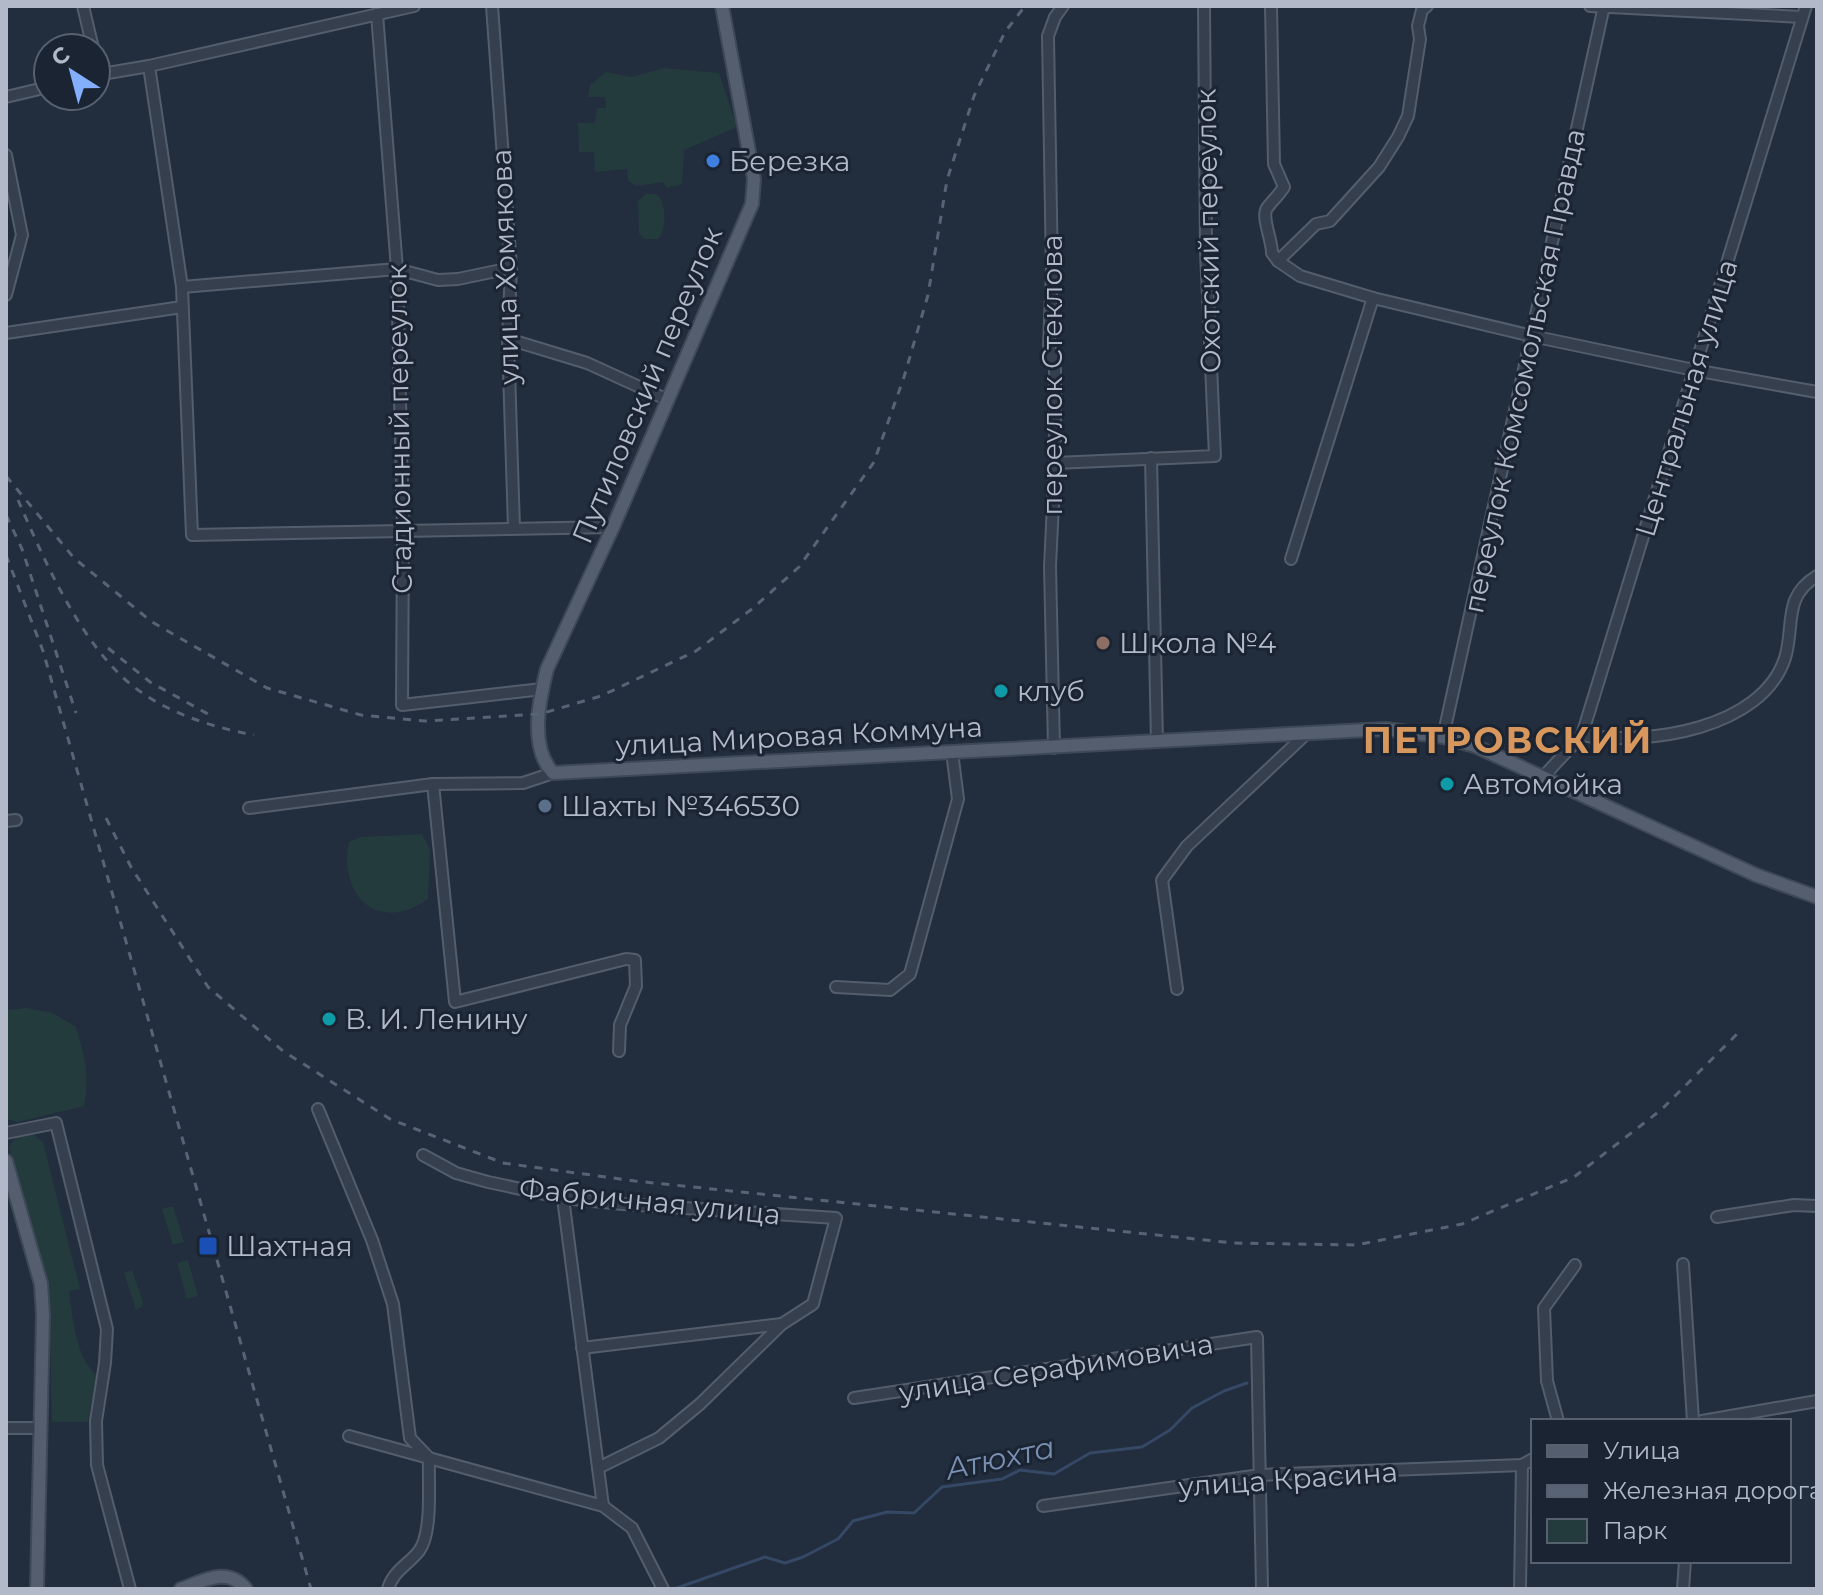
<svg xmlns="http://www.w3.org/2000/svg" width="1823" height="1595" font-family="Montserrat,sans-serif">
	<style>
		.green { fill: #243b3e }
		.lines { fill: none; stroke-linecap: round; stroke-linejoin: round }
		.stream { stroke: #354865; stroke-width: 3 }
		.minor-casing { stroke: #545d6b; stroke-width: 14 }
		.major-casing { stroke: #3f4856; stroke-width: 16 }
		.minor { stroke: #363f4d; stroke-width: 10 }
		.major { stroke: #545e6e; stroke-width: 12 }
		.rail { stroke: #586375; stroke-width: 3; stroke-dasharray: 8 8; stroke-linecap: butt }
		.shop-dot { fill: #3f7fe0; stroke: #1b2432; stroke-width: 3 }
		.education-dot { fill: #8d6e63; stroke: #1b2432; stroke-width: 3 }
		.culture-dot { fill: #0f9aa8; stroke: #1b2432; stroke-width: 3 }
		.service-dot { fill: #5c6f8a; stroke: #1b2432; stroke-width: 3 }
		.transit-dot { fill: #1a4fb4; stroke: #1b2432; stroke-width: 3 }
		.labels { text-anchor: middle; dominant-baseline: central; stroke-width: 6; stroke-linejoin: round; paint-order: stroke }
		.poi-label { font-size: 28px; fill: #b2bac9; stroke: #1b2432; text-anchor: start }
		.street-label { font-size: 28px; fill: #b2bac9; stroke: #1b2432 }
		.water-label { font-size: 30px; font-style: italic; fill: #798fb2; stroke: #1b2432 }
		.district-label { font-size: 36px; font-weight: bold; letter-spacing: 2px; fill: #d8975d; stroke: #1b2432 }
	</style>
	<rect width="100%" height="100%" fill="#222d3d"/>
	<g class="green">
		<polygon points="664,68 719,73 737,127 684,150 682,184 667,188 663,182 637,186 628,181 627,169 595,172 594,152 579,152 578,123 595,123 597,108 606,108 605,97 588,97 590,85 606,72 631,77"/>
		<path d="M 646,194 L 656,194 C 667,202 667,229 658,239 L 644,239 L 639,233 L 638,201 Z"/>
		<path d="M 422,834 L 430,850 L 428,899 C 379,934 338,897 349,842 L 361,837 Z"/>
		<path d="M 27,1008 L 53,1013 L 76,1027 C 85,1059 90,1072 84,1106 L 17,1122 L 6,1119 L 6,1010 Z"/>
		<path d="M 32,1133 L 43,1142 L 80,1289 L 69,1291 C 73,1319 75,1355 96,1375 L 88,1422 L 52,1422 L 49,1288 L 9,1148 C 14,1136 21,1135 32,1133 Z"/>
		<polygon points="173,1206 184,1242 173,1245 162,1209"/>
		<polygon points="188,1260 198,1296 187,1299 177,1263"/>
		<polygon points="132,1270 143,1302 142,1307 136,1310 124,1273"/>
	</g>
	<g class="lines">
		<polyline class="stream" points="674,1589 765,1557 785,1563 803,1557 838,1539 853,1521 887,1512 914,1513 942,1487 1002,1479 1020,1470 1054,1474 1090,1453 1142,1447 1170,1430 1192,1408 1224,1391 1247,1383"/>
		<g class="minor-casing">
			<g id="minor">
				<polyline points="83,6 93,48"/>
				<polyline points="492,6 511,268 508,339 514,528"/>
				<path d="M 1271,6 L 1274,164 L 1284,187 C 1279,195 1272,201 1267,208 C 1261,217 1272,239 1272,253 L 1278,261 L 1300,276 L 1373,298 L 1532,336 L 1694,370 L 1817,392"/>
				<polyline points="1590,6 1802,17"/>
				<polyline points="377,14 397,269 403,529 402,705 542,689"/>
				<polyline points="149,66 182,287 192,535 613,527"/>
				<polyline points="96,75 149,66 414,6"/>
				<polyline points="6,97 48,87"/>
				<polyline points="6,155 22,235 6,295"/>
				<polyline points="1278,261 1316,224 1330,221 1379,167 1398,137 1408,116 1420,39 1418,26 1422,10 1427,6"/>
				<polyline points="182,287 397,269 438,280 458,279 511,268"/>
				<polyline points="6,333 182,307"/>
				<polyline points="508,339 587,363 668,400"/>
				<polyline points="1151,458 1157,742"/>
				<polyline points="1055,463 1215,456 1206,252 1204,6"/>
				<polyline points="1291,559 1373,298"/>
				<path d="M 1582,735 C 1647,746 1762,729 1785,658 C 1795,626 1782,597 1817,576"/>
				<polyline points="1443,737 1604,6"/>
				<polyline points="1054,748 1050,566 1055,463 1055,370 1049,345 1052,272 1048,36 1055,17 1063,6"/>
				<polyline points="1543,777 1582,735 1806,6"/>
				<polyline points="433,784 455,1002 626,959 635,960 636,986 620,1025 619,1051"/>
				<polyline points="249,808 433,784 523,783 553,773"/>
				<polyline points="6,821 16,820"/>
				<polyline points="836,987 890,990 910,974 958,799 952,752"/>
				<polyline points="1177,989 1162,880 1187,846 1305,735"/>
				<path d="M 318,1109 L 372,1240 L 393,1304 L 410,1438 L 429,1458 C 428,1482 433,1532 419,1551 C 408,1565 393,1571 388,1589"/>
				<polyline points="6,1133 56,1123 107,1329 105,1363 96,1421 97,1465 130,1589"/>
				<polyline points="423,1155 456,1173 488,1182 563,1198 623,1204 836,1218 813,1304 782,1324 700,1404 659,1438 598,1468"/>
				<polyline points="563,1198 603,1506"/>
				<polyline points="1717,1217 1794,1205 1817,1206"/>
				<polyline points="1683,1264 1693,1421"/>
				<polyline points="582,1348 782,1324"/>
				<polyline points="854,1398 1257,1337 1262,1589"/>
				<polyline points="1558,1421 1547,1381 1544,1308 1575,1265"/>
				<polyline points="1702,1421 1817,1401"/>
				<polyline points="6,1428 39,1428"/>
				<polyline points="349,1436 603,1506 632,1528 663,1589"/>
				<polyline points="1043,1506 1260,1475 1522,1465 1533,1459"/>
				<polyline points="1520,1589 1522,1465"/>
				<polyline points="1683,1589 1685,1561"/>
			</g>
		</g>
		<g class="major-casing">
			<g id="major">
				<path d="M 722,6 L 754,179 L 752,204 L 613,527 L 547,669 C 539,701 529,747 553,773 L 1386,729 L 1443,737 L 1475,746 L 1756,875 L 1817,897"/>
				<polyline points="6,1161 41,1284 43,1315 37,1589"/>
				<path d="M 181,1589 C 203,1581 228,1566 246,1589"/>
			</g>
		</g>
		<use href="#minor" class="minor"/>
		<use href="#major" class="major"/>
		<g class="rail">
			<polyline points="6,476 74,558 152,622 267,688 361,715 425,721 540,714 601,696 696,651 752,609 799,567 874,462 904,377 928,295 947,180 974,96 1005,32 1025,6"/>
			<path d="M 18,500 C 45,562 81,645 134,687 C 169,714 212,727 254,735"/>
			<polyline points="6,515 22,549 76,713"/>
			<polyline points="6,555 43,651 311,1589"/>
			<polyline points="108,648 150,682 208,714"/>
			<polyline points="106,818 131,867 208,987 283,1051 390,1119 503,1163 635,1181 1234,1243 1356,1245 1462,1224 1574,1177 1661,1110 1738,1033"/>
		</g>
	</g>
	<circle class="shop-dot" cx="713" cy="161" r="8"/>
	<circle class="education-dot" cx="1103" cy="643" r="8"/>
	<g class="culture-dot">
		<circle cx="1001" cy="691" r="8"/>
		<circle cx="1447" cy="784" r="8"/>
		<circle cx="329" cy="1019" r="8"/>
	</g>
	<circle class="service-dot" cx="545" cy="806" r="8"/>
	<rect class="transit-dot" x="198" y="1236" width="20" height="20" rx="4"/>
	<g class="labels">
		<g class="poi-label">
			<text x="729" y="161">Березка</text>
			<text x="1119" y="643">Школа №4</text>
			<text x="1017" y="691">клуб</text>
			<text x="1463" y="784">Автомойка</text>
			<text x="561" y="806">Шахты №346530</text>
			<text x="345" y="1019">В. И. Ленину</text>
			<text x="226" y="1246">Шахтная</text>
		</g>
		<g class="street-label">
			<text transform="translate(1208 231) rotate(-91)">Охотский переулок</text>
			<text transform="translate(505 267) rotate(-92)">улица Хомякова</text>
			<text transform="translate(1524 371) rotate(-78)">переулок Комсомольская Правда</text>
			<text transform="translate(1052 375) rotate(-90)">переулок Стеклова</text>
			<text transform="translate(647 385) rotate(-67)">Путиловский переулок</text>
			<text transform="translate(1686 398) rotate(-73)">Центральная улица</text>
			<text transform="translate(399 429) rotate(-91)">Стадионный переулок</text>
			<text transform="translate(799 736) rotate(-3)">улица Мировая Коммуна</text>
			<text transform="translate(650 1201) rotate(6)">Фабричная улица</text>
			<text transform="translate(1056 1368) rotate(-9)">улица Серафимовича</text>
			<text transform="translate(1288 1479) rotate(-4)">улица Красина</text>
		</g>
		<g class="water-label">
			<text transform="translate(1000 1458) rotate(-12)">Атюхта</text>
		</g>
		<g class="district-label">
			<text x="1508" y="740">ПЕТРОВСКИЙ</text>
		</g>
	</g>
	<rect width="1823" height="1595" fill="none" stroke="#b2bac9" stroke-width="16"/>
	<rect x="1531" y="1419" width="260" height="144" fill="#1b2432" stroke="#57606e" stroke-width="2"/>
	<rect x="1547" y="1445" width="40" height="12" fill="#545e6e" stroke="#57606e" stroke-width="2"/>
	<text x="1603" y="1459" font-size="24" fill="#b2bac9">Улица</text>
	<rect x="1547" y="1485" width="40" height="12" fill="#586375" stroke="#57606e" stroke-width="2"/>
	<text x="1603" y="1499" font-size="24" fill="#b2bac9">Железная дорога</text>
	<rect x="1547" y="1519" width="40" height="24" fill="#243b3e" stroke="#57606e" stroke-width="2"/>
	<text x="1603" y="1539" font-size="24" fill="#b2bac9">Парк</text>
	<g transform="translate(72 72) rotate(324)"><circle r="38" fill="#1b2432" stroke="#57606e" stroke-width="2"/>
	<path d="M0-6L14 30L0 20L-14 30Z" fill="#84affc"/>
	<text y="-12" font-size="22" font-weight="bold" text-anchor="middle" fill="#b2bac9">С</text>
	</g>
</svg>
